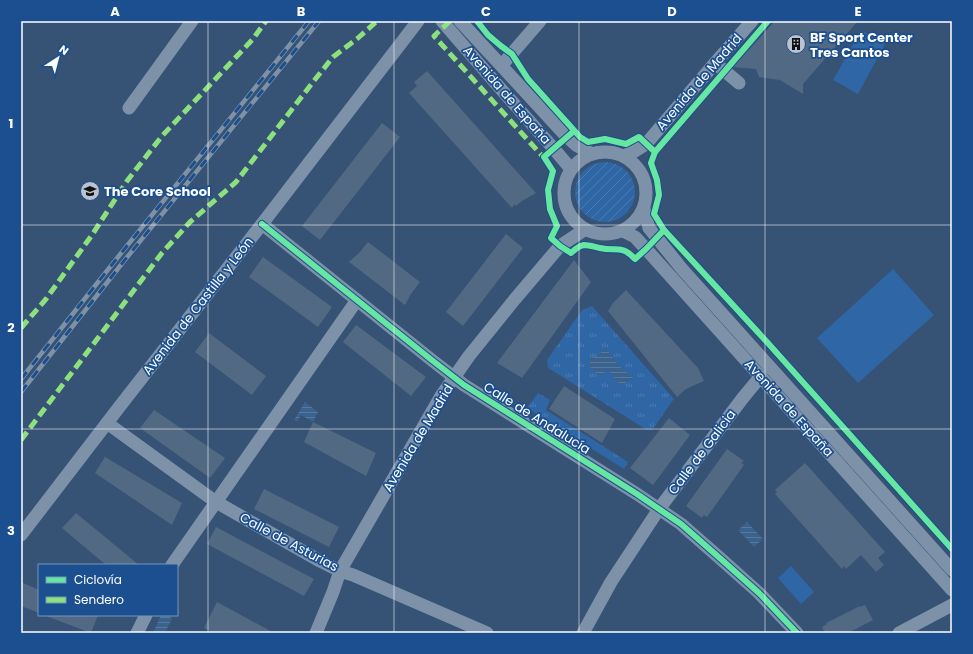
<svg xmlns="http://www.w3.org/2000/svg" width="973" height="654" font-family="Poppins,sans-serif">
	<style>
		.grass { fill: url(#grass-tufts) }
		.garden { fill: url(#garden-furrows) }
		.pitch { fill: #2f66a5 }
		.water { fill: url(#water-rules) }
		.building { fill: #526984 }
		.lines { fill: none; stroke-linecap: round; stroke-linejoin: round }
		.minor { stroke: #7d92a8; stroke-width: 13 }
		.rail-casing { stroke: #7e92a7; stroke-width: 4.5 }
		.rail { stroke: #1b4f8f; stroke-width: 3; stroke-dasharray: 9; stroke-linecap: butt }
		.quiet { stroke: #8de07e; stroke-width: 5; stroke-dasharray: 10 5; stroke-linecap: butt }
		.cycleway-casing { stroke: #1b4f8f; stroke-width: 8 }
		.cycleway { stroke: #66e7a1; stroke-width: 6 }
		.grid { fill: none; stroke: #fff; stroke-width: 1; stroke-opacity: 0.55 }
		.labels { text-anchor: middle; dominant-baseline: central; stroke-width: 3.5; stroke-linejoin: round; paint-order: stroke }
		.poi-label { font-size: 13px; font-weight: bold; fill: #fff; stroke: #1b4f8f; text-anchor: start }
		.street-label { font-size: 13px; fill: #fff; stroke: #1b4f8f }
		.neatline { fill: none; stroke: #fff; stroke-width: 1.5 }
		.grid-label { font-size: 13px; text-anchor: middle; font-weight: bold; fill: #fff }
	</style>
	<defs>
		<pattern id="grass-tufts" width="24" height="20" patternUnits="userSpaceOnUse"><rect width="24" height="20" fill="#2f66a5"/><path d="M3 7l-1-3M5 7V3M7 7l1-3M15 17l-1-3M17 17v-4M19 17l1-3" fill="none" stroke="#4e7db2"/></pattern>
		<pattern id="garden-furrows" width="10" height="10" patternUnits="userSpaceOnUse"><rect width="10" height="10" fill="#2f66a5"/><path d="M-1 1l2-2M0 10L10 0M9 11l2-2" fill="none" stroke="#4e7db2"/></pattern>
		<pattern id="water-rules" width="6" height="5" patternUnits="userSpaceOnUse"><rect width="6" height="5" fill="#3b618d"/><path d="M0 2.5h6" fill="none" stroke="#58799e"/></pattern>
	</defs>
	<rect width="100%" height="100%" fill="#365274"/>
	<g class="grass">
		<polygon points="592,306 674,399 652,430 647,430 548,368 547,360 582,310"/>
		<polygon points="538,393 550,400 546,410 628,462 624,469 527,408"/>
	</g>
	<circle class="garden" cx="605" cy="192" r="30"/>
	<g class="pitch">
		<polygon points="861,30 885,44 858,94 833,80"/>
		<polygon points="893,269 934,315 858,383 817,338"/>
		<polygon points="791,566 814,592 801,604 778,578"/>
	</g>
	<g class="water">
		<polygon points="606,348 617,364 633,378 621,386 606,368 604,375 597,374 590,367 590,358 596,357"/>
		<polygon points="305,402 318,412 313,422 301,415 297,422 294,420"/>
		<polygon points="747,522 763,539 754,547 738,530"/>
		<polygon points="161,615 165,615 172,618 165,633 153,633"/>
	</g>
	<g class="building">
		<polygon points="775,21 858,21 803,84 803,94 780,80 759,77 756,69 733,67"/>
		<polygon points="427,71 536,193 522,201 516,206 515,204 512,208 409,93 417,86 414,82"/>
		<polygon points="382,123 400,137 320,240 302,226"/>
		<polygon points="506,234 523,248 463,326 446,312"/>
		<polygon points="368,242 420,282 411,294 405,305 349,262 360,252"/>
		<polygon points="263,257 332,307 318,327 249,277"/>
		<polygon points="574,260 591,282 522,378 497,363"/>
		<polygon points="626,290 698,368 704,381 686,389 677,397 608,311 613,303"/>
		<polygon points="356,325 426,377 411,396 343,342"/>
		<polygon points="209,333 266,376 252,395 195,352"/>
		<polygon points="564,386 615,419 602,443 549,409"/>
		<polygon points="154,410 225,458 210,478 140,428"/>
		<polygon points="669,418 690,435 653,485 630,468"/>
		<polygon points="313,422 376,453 366,476 304,442"/>
		<polygon points="727,449 744,461 741,463 744,465 707,517 704,515 702,518 686,506"/>
		<polygon points="105,457 182,503 172,525 95,473"/>
		<polygon points="805,463 885,552 878,558 884,565 876,572 861,555 846,569 844,566 842,569 775,494 777,492 775,490"/>
		<polygon points="264,489 339,527 329,547 254,509"/>
		<polygon points="76,513 139,565 106,565 62,528"/>
		<polygon points="216,527 314,579 304,596 207,544"/>
		<polygon points="21,582 39,590 39,613 21,606"/>
		<polygon points="217,602 274,633 214,633 204,628"/>
		<polygon points="865,605 873,620 848,633 825,633 822,627 827,624 826,623 860,606 860,607"/>
		<polygon points="46,615 98,615 91,633 46,616"/>
	</g>
	<g class="lines">
		<g class="minor">
			<polyline points="442,21 493,80 554,149 571,169"/>
			<polyline points="460,21 567,137 576,145 592,154"/>
			<polyline points="715,63 739,83"/>
			<polyline points="502,65 540,21"/>
			<polyline points="129,108 192,21"/>
			<circle cx="605" cy="193" r="41"/>
			<polyline points="624,156 635,151 646,144 715,63 752,21"/>
			<polyline points="644,209 649,228 682,269 952,570"/>
			<polyline points="262,224 433,361 464,385 637,494 681,524 722,560 759,593 797,633"/>
			<polyline points="623,231 635,237 646,249 952,590"/>
			<polyline points="107,423 216,502 320,561 340,571 353,575 487,633"/>
			<polyline points="21,535 120,406 262,224 418,21"/>
			<polyline points="172,565 357,300"/>
			<polyline points="137,633 146,615"/>
			<polyline points="316,633 333,592 340,571 441,396 469,356 515,299 560,246 584,230"/>
			<polyline points="583,633 611,582 659,509 742,399 761,376"/>
			<polyline points="899,633 952,605"/>
		</g>
		<g class="rail-casing">
			<g id="rail">
				<polyline points="21,379 118,257 309,21"/>
				<polyline points="21,392 124,261 319,21"/>
			</g>
		</g>
		<use href="#rail" class="rail"/>
		<g class="quiet">
			<polyline points="450,21 434,36 545,159"/>
			<polyline points="21,328 46,299 92,235 127,181 162,136 253,39 266,21"/>
			<polyline points="21,440 162,253 190,222 236,182 313,82 333,57 358,38 377,21"/>
		</g>
		<g class="cycleway-casing">
			<g id="cycleway">
				<polyline points="477,21 488,35 501,46 512,54 528,79 580,137 588,142 605,139 626,144 639,137 655,152 651,163 657,180 659,195 654,214 664,230 767,342 952,549"/>
				<path d="M 574,131 L 544,157 L 553,171 L 548,190 L 550,209 L 557,226 L 551,238 L 560,246 L 571,253 C 574,250 579,246 584,245 C 589,245 595,247 600,248 C 616,252 621,244 635,259 L 646,249 L 664,230"/>
				<polyline points="655,152 768,21"/>
				<polyline points="262,224 433,361 464,385 637,494 681,524 722,560 759,593 797,633"/>
			</g>
		</g>
		<use href="#cycleway" class="cycleway"/>
	</g>
	<path class="grid" d="M 208,21 L 208,633M 394,21 L 394,633M 579,21 L 579,633M 765,21 L 765,633M 21,225 L 952,225M 21,429 L 952,429"/>
	<defs>
		<g id="building-disc" transform="scale(1)"><circle r="9.5" fill="#b9c2ce" stroke="#1b4f8f"/><path d="M-4-6H4V6H1V3H-1V6H-4ZM-2.5-4.3h1.7v1.8h-1.7ZM.8-4.3h1.7v1.8H.8ZM-2.5-1h1.7V.8h-1.7ZM.8-1h1.7V.8H.8Z" fill="#111"/></g>
		<g id="university-disc" transform="scale(1)"><circle r="9.5" fill="#b9c2ce" stroke="#1b4f8f"/><path d="M0-5L7-2L0 1L-7-2ZM-4 1L0 2.5L4 1V4Q0 6-4 4Z" fill="#111"/></g>
	</defs>
	<g fill-rule="evenodd">
		<use href="#building-disc" x="796" y="44"/>
		<use href="#university-disc" x="90" y="191"/>
	</g>
	<g class="labels">
		<g class="poi-label">
			<text x="810" y="37">BF Sport Center<tspan x="810" dy="15">Tres Cantos</tspan></text>
			<text x="104" y="191">The Core School</text>
		</g>
		<g class="street-label">
			<text transform="translate(699 82) rotate(-49)">Avenida de Madrid</text>
			<text transform="translate(507 95) rotate(49)">Avenida de España</text>
			<text transform="translate(198 306) rotate(-52)">Avenida de Castilla y León</text>
			<text transform="translate(789 408) rotate(48)">Avenida de España</text>
			<text transform="translate(537 418) rotate(32)">Calle de Andalucía</text>
			<text transform="translate(418 438) rotate(-59)">Avenida de Madrid</text>
			<text transform="translate(702 452) rotate(-53)">Calle de Galicia</text>
			<text transform="translate(289 542) rotate(28)">Calle de Asturias</text>
		</g>
	</g>
	<rect width="973" height="654" fill="none" stroke="#1b4f8f" stroke-width="44"/>
	<rect x="38" y="564" width="140" height="52" fill="#1b4f8f" stroke="#7695bc"/>
	<rect x="46" y="577" width="20" height="6" fill="#66e7a1" stroke="#7695bc"/>
	<text x="74" y="584" font-size="12" fill="#ffffff">Ciclovía</text>
	<rect x="46" y="597" width="20" height="6" fill="#8de07e" stroke="#7695bc"/>
	<text x="74" y="604" font-size="12" fill="#ffffff">Sendero</text>
	<g transform="translate(58 58) rotate(36)" stroke="#1b4f8f" stroke-width="3" paint-order="stroke">
	<path d="M0-3L7 15L0 10L-7 15Z" fill="#ffffff"/>
	<text y="-6" font-size="11" font-weight="bold" text-anchor="middle" fill="#ffffff">N</text>
	</g>
	<rect x="22" y="22" width="929" height="610" class="neatline"/>
	<g class="grid-label">
		<text x="115" y="16">A</text>
		<text x="301" y="16">B</text>
		<text x="486" y="16">C</text>
		<text x="672" y="16">D</text>
		<text x="858" y="16">E</text>
		<text x="11" y="128">1</text>
		<text x="11" y="332">2</text>
		<text x="11" y="535">3</text>
	</g>
</svg>
